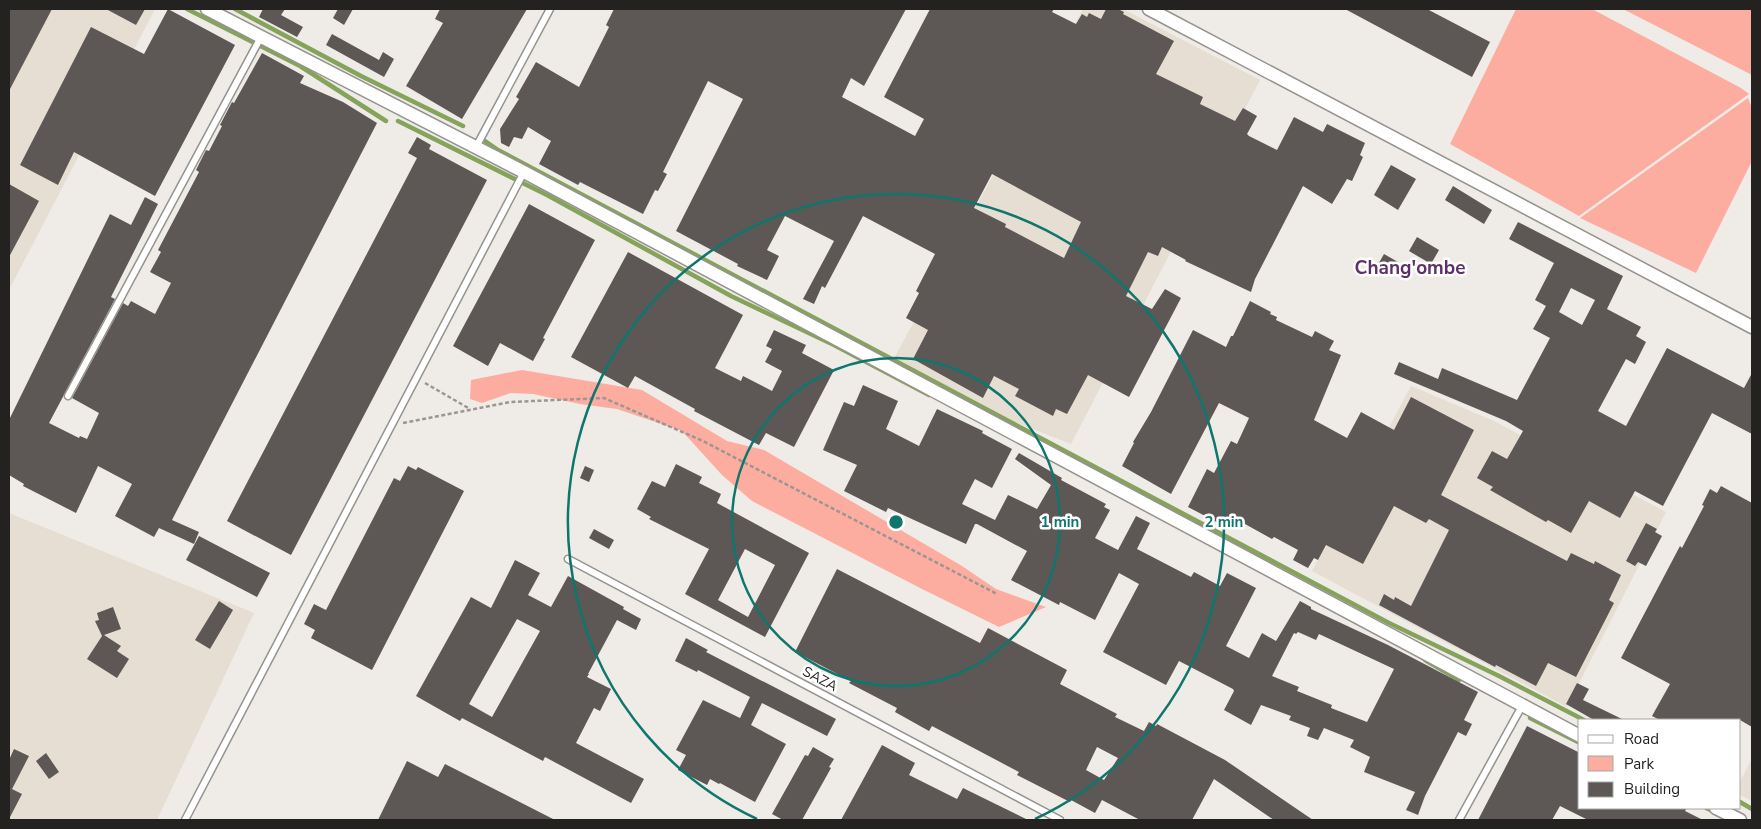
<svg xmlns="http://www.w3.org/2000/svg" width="1761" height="829" font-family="'Nunito Sans',sans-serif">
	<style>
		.built { fill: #e6ded2 }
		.green { fill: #fdad9f }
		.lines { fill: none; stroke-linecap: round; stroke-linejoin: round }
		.stream { stroke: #85a35b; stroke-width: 4.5 }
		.building { fill: #5d5855; fill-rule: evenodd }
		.lane-casing { stroke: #96938e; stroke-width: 9 }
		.street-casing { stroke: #96938e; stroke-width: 15 }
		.path { stroke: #9a9793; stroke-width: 2.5; stroke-dasharray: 4 2.5; stroke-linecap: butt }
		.lane { stroke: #fff; stroke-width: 6 }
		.street { stroke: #fff; stroke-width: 12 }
		.ring { fill: none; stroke: #0f766e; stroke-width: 2.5 }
		.labels { text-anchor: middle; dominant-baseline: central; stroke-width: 5; stroke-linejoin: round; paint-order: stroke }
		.street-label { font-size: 14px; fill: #232220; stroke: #fff }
		.district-label { font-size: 19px; font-weight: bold; fill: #5b3268; stroke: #fff }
		.centre { fill: #0f766e; stroke: #fff; stroke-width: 2.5 }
		.ring-label { font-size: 15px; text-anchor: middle; font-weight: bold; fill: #0f766e; stroke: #fff; stroke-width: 5; stroke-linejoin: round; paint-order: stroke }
	</style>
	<rect width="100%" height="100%" fill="#efebe6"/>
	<g class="built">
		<polygon points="9,9 155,9 9,290"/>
		<polygon points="1083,9 1123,9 1260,80 1071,444 984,410 891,364"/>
		<polygon points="1411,386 1494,421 1666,512 1567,707 1312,571"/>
		<polygon points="9,513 254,613 157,820 9,820"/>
		<polygon points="1752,758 1752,801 1740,795 1740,782"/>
	</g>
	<g class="green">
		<polygon points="1516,9 1592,9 1741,88 1749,94 1579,216 1450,144"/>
		<polygon points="1623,9 1752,9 1752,75"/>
		<polygon points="1748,98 1752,108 1752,161 1696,273 1580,218"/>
		<polygon points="522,370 642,390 727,441 764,450 962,566 996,589 1046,607 999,627 922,589 752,501 722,475 682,431 617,409 580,404 533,394 511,393 482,403 470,399 471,380"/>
	</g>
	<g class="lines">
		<g class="stream">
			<polyline points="187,9 300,66 386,121"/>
			<polyline points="235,9 361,76 463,126"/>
			<polyline points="398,121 547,195 731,296 834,345 929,395"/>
			<polyline points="485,141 498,150 1389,623 1499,676 1584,720"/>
			<polyline points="1425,660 1459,680"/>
			<polyline points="1530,718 1580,743"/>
			<polyline points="1740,802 1752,809"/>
			<polyline points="1706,808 1715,812"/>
		</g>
	</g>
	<g class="building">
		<polygon points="9,9 52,9 9,91"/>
		<polygon points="106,9 145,9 136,25"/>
		<polygon points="168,9 235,45 155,196 74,152 58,185 20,165 91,27 144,54"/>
		<polygon points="263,9 285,9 281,15 303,27 297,37 259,17"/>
		<polygon points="338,9 353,9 344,25 333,18"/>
		<polygon points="440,9 527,9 462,119 406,86 443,23 435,19"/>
		<path d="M 614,9 L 906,9 L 864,86 L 851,78 L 842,97 L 915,136 L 924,119 L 884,97 L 930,9 L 1054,9 L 1052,12 L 1076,24 L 1082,14 L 1087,17 L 1089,13 L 1101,19 L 1106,9 L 1118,9 L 1124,12 L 1123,14 L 1174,41 L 1156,74 L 1203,97 L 1200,104 L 1235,121 L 1243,108 L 1257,116 L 1247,134 L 1249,136 L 1277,150 L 1294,117 L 1323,132 L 1327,124 L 1365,143 L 1360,155 L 1363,157 L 1352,181 L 1347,179 L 1332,204 L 1303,186 L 1255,279 L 1251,292 L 1185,261 L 1186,260 L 1162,247 L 1158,256 L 1148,252 L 1126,296 L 1152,309 L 1165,289 L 1181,298 L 1129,397 L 1088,375 L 1067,414 L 1056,409 L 1053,416 L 1015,396 L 1019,389 L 994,376 L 983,398 L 913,359 L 928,330 L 906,318 L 919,293 L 916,291 L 935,254 L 863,216 L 825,288 L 822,286 L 814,304 L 803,299 L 834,241 L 785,216 L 767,250 L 779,256 L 767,280 L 737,266 L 738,264 L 676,231 L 743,99 L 708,81 L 663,172 L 667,174 L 658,191 L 655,190 L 643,214 L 580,182 L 578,185 L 539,164 L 551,141 L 528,127 L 522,139 L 514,137 L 509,147 L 501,143 L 500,129 L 519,99 L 516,97 L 536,62 L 579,87 L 609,27 L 606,25 ZM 992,174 L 1081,222 L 1064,258 L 1005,227 L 1006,224 L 974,208 Z"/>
		<polygon points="1345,9 1427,9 1490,42 1472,77"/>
		<polygon points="332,34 379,60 383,52 394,59 384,77 326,45"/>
		<polygon points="262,53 304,76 300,83 343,102 377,123 172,520 199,532 194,544 159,528 154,537 115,516 132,484 98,466 76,513 23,486 24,484 9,475 9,420 110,214 131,225 145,197 158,204 111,297 115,299 49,423 79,438 80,436 87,439 99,413 72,398 123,303 128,306 131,301 155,314 171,283 150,272 161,252 158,250 199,172 196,170 206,150 209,151 222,126 220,125 232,102 234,103"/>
		<polygon points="417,137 431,145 429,149 487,180 291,555 227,521 417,158 408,153"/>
		<polygon points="1391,165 1416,179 1398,210 1374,195"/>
		<polygon points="9,184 39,201 9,257"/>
		<polygon points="1453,186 1492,210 1484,224 1445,200"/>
		<polygon points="529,204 595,240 543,338 545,339 533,361 500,343 488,366 453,346"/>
		<path d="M 1518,222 L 1623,276 L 1607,309 L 1641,327 L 1636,336 L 1646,342 L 1635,364 L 1626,359 L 1598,411 L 1626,426 L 1667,348 L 1744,388 L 1752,373 L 1752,434 L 1712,413 L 1663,506 L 1635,491 L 1620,518 L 1589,501 L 1571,533 L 1548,520 L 1546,522 L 1490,490 L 1493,487 L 1477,478 L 1492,451 L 1507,459 L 1523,431 L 1506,421 L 1394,374 L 1399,362 L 1438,379 L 1442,368 L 1517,400 L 1550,338 L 1533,329 L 1546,306 L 1535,300 L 1554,263 L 1509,239 ZM 1571,288 L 1595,300 L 1582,325 L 1559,312 Z"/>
		<polygon points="1417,237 1439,250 1431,264 1409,251"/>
		<polygon points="628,252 743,315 715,368 741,381 743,376 772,391 782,371 765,362 772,349 766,346 774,330 806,345 802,353 834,370 794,447 766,433 759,445 694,411 695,409 635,376 628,388 571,357"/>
		<polygon points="1384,254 1398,262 1390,276 1376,268"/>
		<polygon points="1250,301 1271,312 1270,314 1277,317 1276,320 1312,337 1315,331 1334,341 1329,350 1341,355 1314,420 1347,438 1361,412 1394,430 1411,397 1474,430 1441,495 1567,561 1571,553 1594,564 1595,561 1621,575 1609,600 1614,603 1576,677 1548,663 1536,686 1496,665 1495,667 1379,605 1384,594 1394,600 1395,597 1411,606 1449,530 1429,519 1426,523 1394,506 1363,564 1326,545 1318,560 1314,558 1308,568 1293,560 1298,550 1274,537 1272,539 1236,519 1230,529 1188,507 1207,469 1214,473 1231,441 1237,444 1249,418 1219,403 1171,494 1122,466 1134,443 1133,442 1151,412 1193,330 1226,347 1231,336 1233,336"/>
		<path d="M 863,385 L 898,401 L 886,429 L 919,446 L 937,409 L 983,431 L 982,433 L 1012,449 L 992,488 L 975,479 L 962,504 L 995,520 L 1008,495 L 1037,509 L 1051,485 L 1015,459 L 1019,453 L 1062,478 L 1061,480 L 1106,504 L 1104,507 L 1110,510 L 1095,538 L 1118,550 L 1136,516 L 1150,523 L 1137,549 L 1191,577 L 1194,572 L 1220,586 L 1227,573 L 1256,588 L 1226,646 L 1249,658 L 1262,633 L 1276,641 L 1300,601 L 1311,607 L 1311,609 L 1388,645 L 1478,692 L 1464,720 L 1472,724 L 1466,736 L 1458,732 L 1425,796 L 1418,815 L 1406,810 L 1415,792 L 1364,772 L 1370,757 L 1350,747 L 1354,740 L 1324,728 L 1318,740 L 1307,736 L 1310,728 L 1289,720 L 1291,716 L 1261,705 L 1251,725 L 1224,710 L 1234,691 L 1233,689 L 1179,661 L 1166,685 L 1103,652 L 1139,584 L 1119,573 L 1095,620 L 1060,602 L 1059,605 L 1011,580 L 1027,551 L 977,524 L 975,524 L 966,544 L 888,508 L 886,512 L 844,491 L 857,465 L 823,450 L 844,402 L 854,406 ZM 1298,632 L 1316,640 L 1319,634 L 1394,669 L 1367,722 L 1331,708 L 1332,705 L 1297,691 L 1299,687 L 1272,676 L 1294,633 L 1296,634 Z"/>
		<path d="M 676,464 L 702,477 L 699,483 L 721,494 L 717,503 L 809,553 L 765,637 L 685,594 L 709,549 L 649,519 L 651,517 L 637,509 L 652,481 L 665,487 ZM 745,549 L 775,565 L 748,617 L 718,600 Z"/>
		<polygon points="408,466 416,470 418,467 464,491 372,670 311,638 315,630 304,624 314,604 326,610 394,478 400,481"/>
		<polygon points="585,466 594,470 589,482 580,478"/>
		<polygon points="1721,486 1752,503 1752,727 1740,720 1660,720 1652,716 1670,684 1621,658 1680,546 1682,548 1704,506 1702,505 1710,489 1717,493"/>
		<polygon points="1646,523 1657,529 1655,532 1662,536 1646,566 1638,562 1635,566 1626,561"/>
		<polygon points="594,529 614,540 609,549 589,538"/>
		<polygon points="199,536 270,573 257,597 186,560"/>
		<path d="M 515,560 L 540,573 L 528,595 L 551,607 L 568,576 L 624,607 L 623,609 L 641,619 L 636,630 L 617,620 L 588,674 L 589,674 L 587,677 L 611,689 L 600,711 L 594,708 L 576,743 L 644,779 L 631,803 L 545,757 L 543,761 L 462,718 L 460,721 L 416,696 L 471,597 L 491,608 ZM 517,619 L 540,631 L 492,717 L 469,704 Z"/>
		<path d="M 837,569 L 980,643 L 988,628 L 1067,670 L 1060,684 L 1117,714 L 1115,717 L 1144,731 L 1149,722 L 1156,726 L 1157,724 L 1225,760 L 1313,820 L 1274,820 L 1214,779 L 1192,820 L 1140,820 L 1102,800 L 1095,813 L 1071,800 L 1070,802 L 1017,775 L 1019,772 L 932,726 L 929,731 L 895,712 L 897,708 L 849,683 L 851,681 L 795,652 ZM 1097,747 L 1118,758 L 1104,780 L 1086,770 Z"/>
		<polygon points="219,601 233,610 210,649 195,640"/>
		<polygon points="113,607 121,629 104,635 121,646 117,651 129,659 117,678 87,659 102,636 95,621 99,620 97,613"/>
		<polygon points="686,638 708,650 706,652 836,719 827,736 762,703 751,725 786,744 755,802 720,783 719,784 710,779 707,785 678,770 686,755 676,750 703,700 740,718 750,697 698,670 697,672 675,661"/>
		<polygon points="1577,683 1589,689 1583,700 1624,720 1594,720 1566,704"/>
		<polygon points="1527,726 1580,753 1580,808 1687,808 1685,811 1703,820 1588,820 1560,806 1552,820 1478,820"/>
		<polygon points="882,745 915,763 909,775 957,799 963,788 1028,820 841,820"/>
		<polygon points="813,747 834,759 829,767 831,768 802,820 783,820 772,814 805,755 808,756"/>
		<polygon points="14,749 29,756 12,789 22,794 9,819 9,760"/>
		<polygon points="46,753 59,772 49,779 36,761"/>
		<polygon points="407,761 438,777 445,764 555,820 378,820"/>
	</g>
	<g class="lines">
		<g class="lane-casing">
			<g id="lane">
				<polyline points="476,147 550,9"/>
				<polyline points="68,396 261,37"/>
				<polyline points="568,559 1060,820"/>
				<polyline points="185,820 524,172"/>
				<polyline points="1459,820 1522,706"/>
			</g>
		</g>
		<g class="street-casing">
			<g id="street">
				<polyline points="207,9 524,172 1580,736"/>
				<polyline points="1149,9 1752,327"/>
				<polyline points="1716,808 1740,820"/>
			</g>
		</g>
		<g class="path">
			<polyline points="425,383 470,409"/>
			<polyline points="403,423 510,402 604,398 703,441 997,594"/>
		</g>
		<use href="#lane" class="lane"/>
		<use href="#street" class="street"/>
	</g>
	<g class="ring">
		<circle cx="896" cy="522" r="164"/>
		<path d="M757 819A328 328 0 1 1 1035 819"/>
	</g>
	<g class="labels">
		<g class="street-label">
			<text transform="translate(820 679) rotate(28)">SAZA</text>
		</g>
		<g class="district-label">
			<text x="1410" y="268">Chang'ombe</text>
		</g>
	</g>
	<circle cx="896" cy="522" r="8" class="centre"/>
	<g class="ring-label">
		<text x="1060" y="527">1 min</text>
		<text x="1224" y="527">2 min</text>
	</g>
	<rect width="1761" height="829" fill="none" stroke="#232220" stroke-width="20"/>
	<rect x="1578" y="719" width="162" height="90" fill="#ffffff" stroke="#a7a7a6"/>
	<rect x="1588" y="735" width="25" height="8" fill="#ffffff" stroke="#a7a7a6"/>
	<text x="1624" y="744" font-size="15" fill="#232220">Road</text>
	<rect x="1588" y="756" width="25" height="15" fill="#fdad9f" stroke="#a7a7a6"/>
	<text x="1624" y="769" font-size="15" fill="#232220">Park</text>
	<rect x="1588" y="782" width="25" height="15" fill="#5d5855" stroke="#a7a7a6"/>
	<text x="1624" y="794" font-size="15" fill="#232220">Building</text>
</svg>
